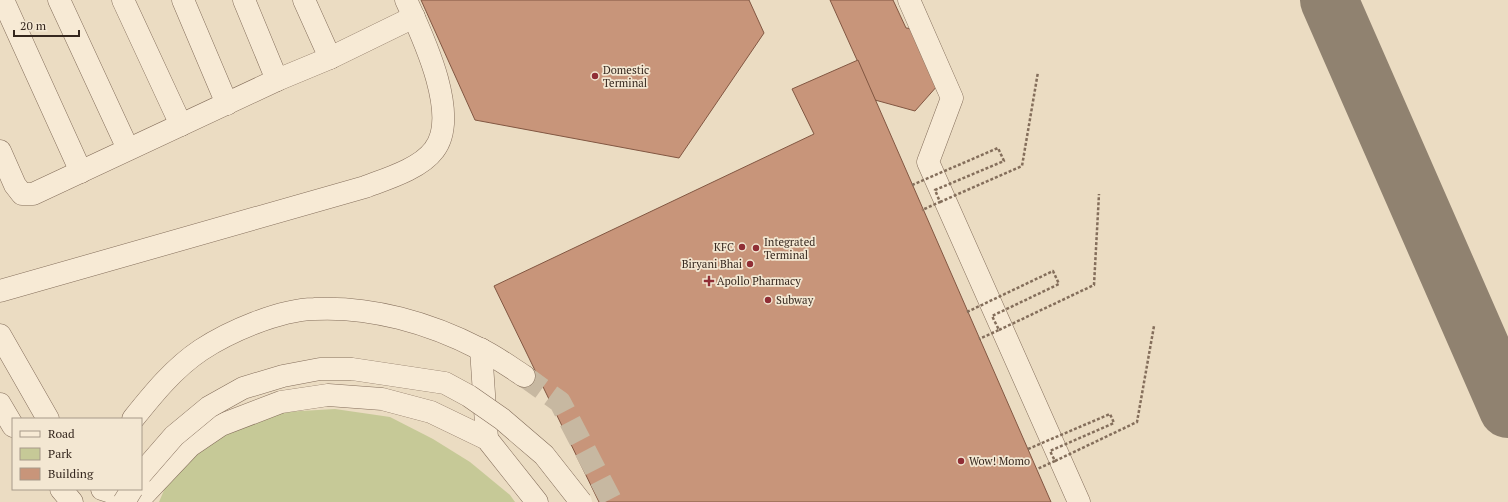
<svg xmlns="http://www.w3.org/2000/svg" width="1508" height="502" font-family="'PT Serif',serif">
	<style>
		.green { fill: #c6c997 }
		.lines { fill: none; stroke-linecap: round; stroke-linejoin: round }
		.taxiway { stroke: #908270; stroke-width: 58 }
		.building { fill: #c8957a; stroke: #825742 }
		.minor-tunnel { stroke: #c7b8a1; stroke-width: 22; stroke-dasharray: 22 11; stroke-linecap: butt }
		.minor-casing { stroke: #846e5b; stroke-width: 23 }
		.minor { stroke: #f7ead5; stroke-width: 22 }
		.minor-bridge-casing { stroke: #846e5b; stroke-width: 23; stroke-linecap: butt }
		.path-bridge { stroke: #846e5b; stroke-width: 2.5; stroke-dasharray: 3 2; stroke-linecap: butt }
		.minor-bridge { stroke: #f7ead5; stroke-width: 22 }
		.poi-dot { fill: #902e35; stroke: #f3e7d2; stroke-width: 1.5 }
		.labels { text-anchor: middle; dominant-baseline: central; stroke-width: 3.5; stroke-linejoin: round; paint-order: stroke }
		.poi-label { font-size: 11px; fill: #35271e; stroke: #f3e7d2; text-anchor: start }
	</style>
	<rect width="100%" height="100%" fill="#ebdcc2"/>
	<polygon class="green" points="335,409 390,417 433,439 470,462 510,495 515,502 159,502 173,469 240,424 284,412"/>
	<g class="lines">
		<polyline class="taxiway" points="1329,0 1508,409"/>
	</g>
	<g class="building">
		<polygon points="421,0 749,0 764,33 679,158 475,120"/>
		<polygon points="830,0 893,0 906,28 929,31 946,76 915,111 875,100"/>
		<polygon points="858,60 1051,502 599,502 494,286 814,134 792,89"/>
	</g>
	<g class="lines">
		<polyline class="minor-tunnel" points="524,376 560,402 612,502"/>
		<g class="minor-casing">
			<g id="minor">
				<polyline points="3,0 81,172"/>
				<polyline points="59,0 128,149"/>
				<polyline points="123,0 181,125"/>
				<polyline points="183,0 227,104"/>
				<polyline points="244,0 277,80"/>
				<polyline points="909,0 952,98 928,162 1079,502"/>
				<polyline points="330,58 414,17"/>
				<polyline points="0,151 15,185 22,194 33,194 277,80 330,58 304,0"/>
				<path d="M 0,291 L 365,187 C 386,179 420,169 434,150 C 461,116 422,35 406,0"/>
				<polyline points="0,335 48,419"/>
				<polyline points="481,349 487,439"/>
				<polyline points="0,404 13,426"/>
				<path d="M 133,419 C 153,394 174,368 201,350 C 230,331 279,310 314,309 C 371,306 430,323 480,349 C 495,356 510,367 524,376"/>
				<polyline points="61,489 72,502"/>
				<polyline points="102,489 138,501"/>
				<polyline points="138,501 190,446 221,425 281,402 328,395 382,399 431,412 487,439 537,502"/>
			</g>
		</g>
		<use href="#minor" class="minor"/>
		<g class="minor-bridge-casing">
			<g id="minor-bridge">
				<polyline points="141,474 174,436 209,407 243,388 283,376 320,369 352,369 445,383 469,396 502,419 544,455 581,502"/>
				<polyline points="124,502 132,489"/>
			</g>
		</g>
		<g class="path-bridge">
			<polyline points="912,185 998,148 1004,161 935,190 940,202 922,210"/>
			<polyline points="940,202 1022,166 1038,72"/>
			<polyline points="967,312 1053,271 1059,284 992,316 999,330 979,339"/>
			<polyline points="999,330 1094,285 1099,194"/>
			<polyline points="1028,449 1110,414 1114,423 1050,451 1055,461 1037,469"/>
			<polyline points="1055,461 1137,422 1154,326"/>
		</g>
		<use href="#minor-bridge" class="minor-bridge"/>
	</g>
	<g class="poi-dot">
		<circle cx="595" cy="76" r="4"/>
		<circle cx="742" cy="247" r="4"/>
		<circle cx="756" cy="248" r="4"/>
		<circle cx="750" cy="264" r="4"/>
		<path d="M707 275h4v4h4v4h-4v4h-4v-4h-4v-4h4z"/>
		<circle cx="768" cy="300" r="4"/>
		<circle cx="961" cy="461" r="4"/>
	</g>
	<g class="labels">
		<g class="poi-label">
			<text x="603" y="70">Domestic<tspan x="603" dy="13">Terminal</tspan></text>
			<text x="764" y="242">Integrated<tspan x="764" dy="13">Terminal</tspan></text>
			<text x="734" y="247" text-anchor="end">KFC</text>
			<text x="742" y="264" text-anchor="end">Biryani Bhai</text>
			<text x="717" y="281">Apollo Pharmacy</text>
			<text x="776" y="300">Subway</text>
			<text x="969" y="461">Wow! Momo</text>
		</g>
	</g>
	<rect x="12" y="418" width="130" height="72" fill="#f3e7d2" stroke="#a79a8a"/>
	<rect x="20" y="431" width="20" height="6" fill="#f7ead5" stroke="#a79a8a"/>
	<text x="48" y="438" font-size="12" fill="#35271e">Road</text>
	<rect x="20" y="448" width="20" height="12" fill="#c6c997" stroke="#a79a8a"/>
	<text x="48" y="458" font-size="12" fill="#35271e">Park</text>
	<rect x="20" y="468" width="20" height="12" fill="#c8957a" stroke="#a79a8a"/>
	<text x="48" y="478" font-size="12" fill="#35271e">Building</text>
	<path d="M14 30v6h65v-6" fill="none" stroke="#35271e" stroke-width="2"/>
	<text x="20" y="30" font-size="12" fill="#35271e" stroke="#f3e7d2" stroke-width="3" paint-order="stroke">20 m</text>
</svg>
